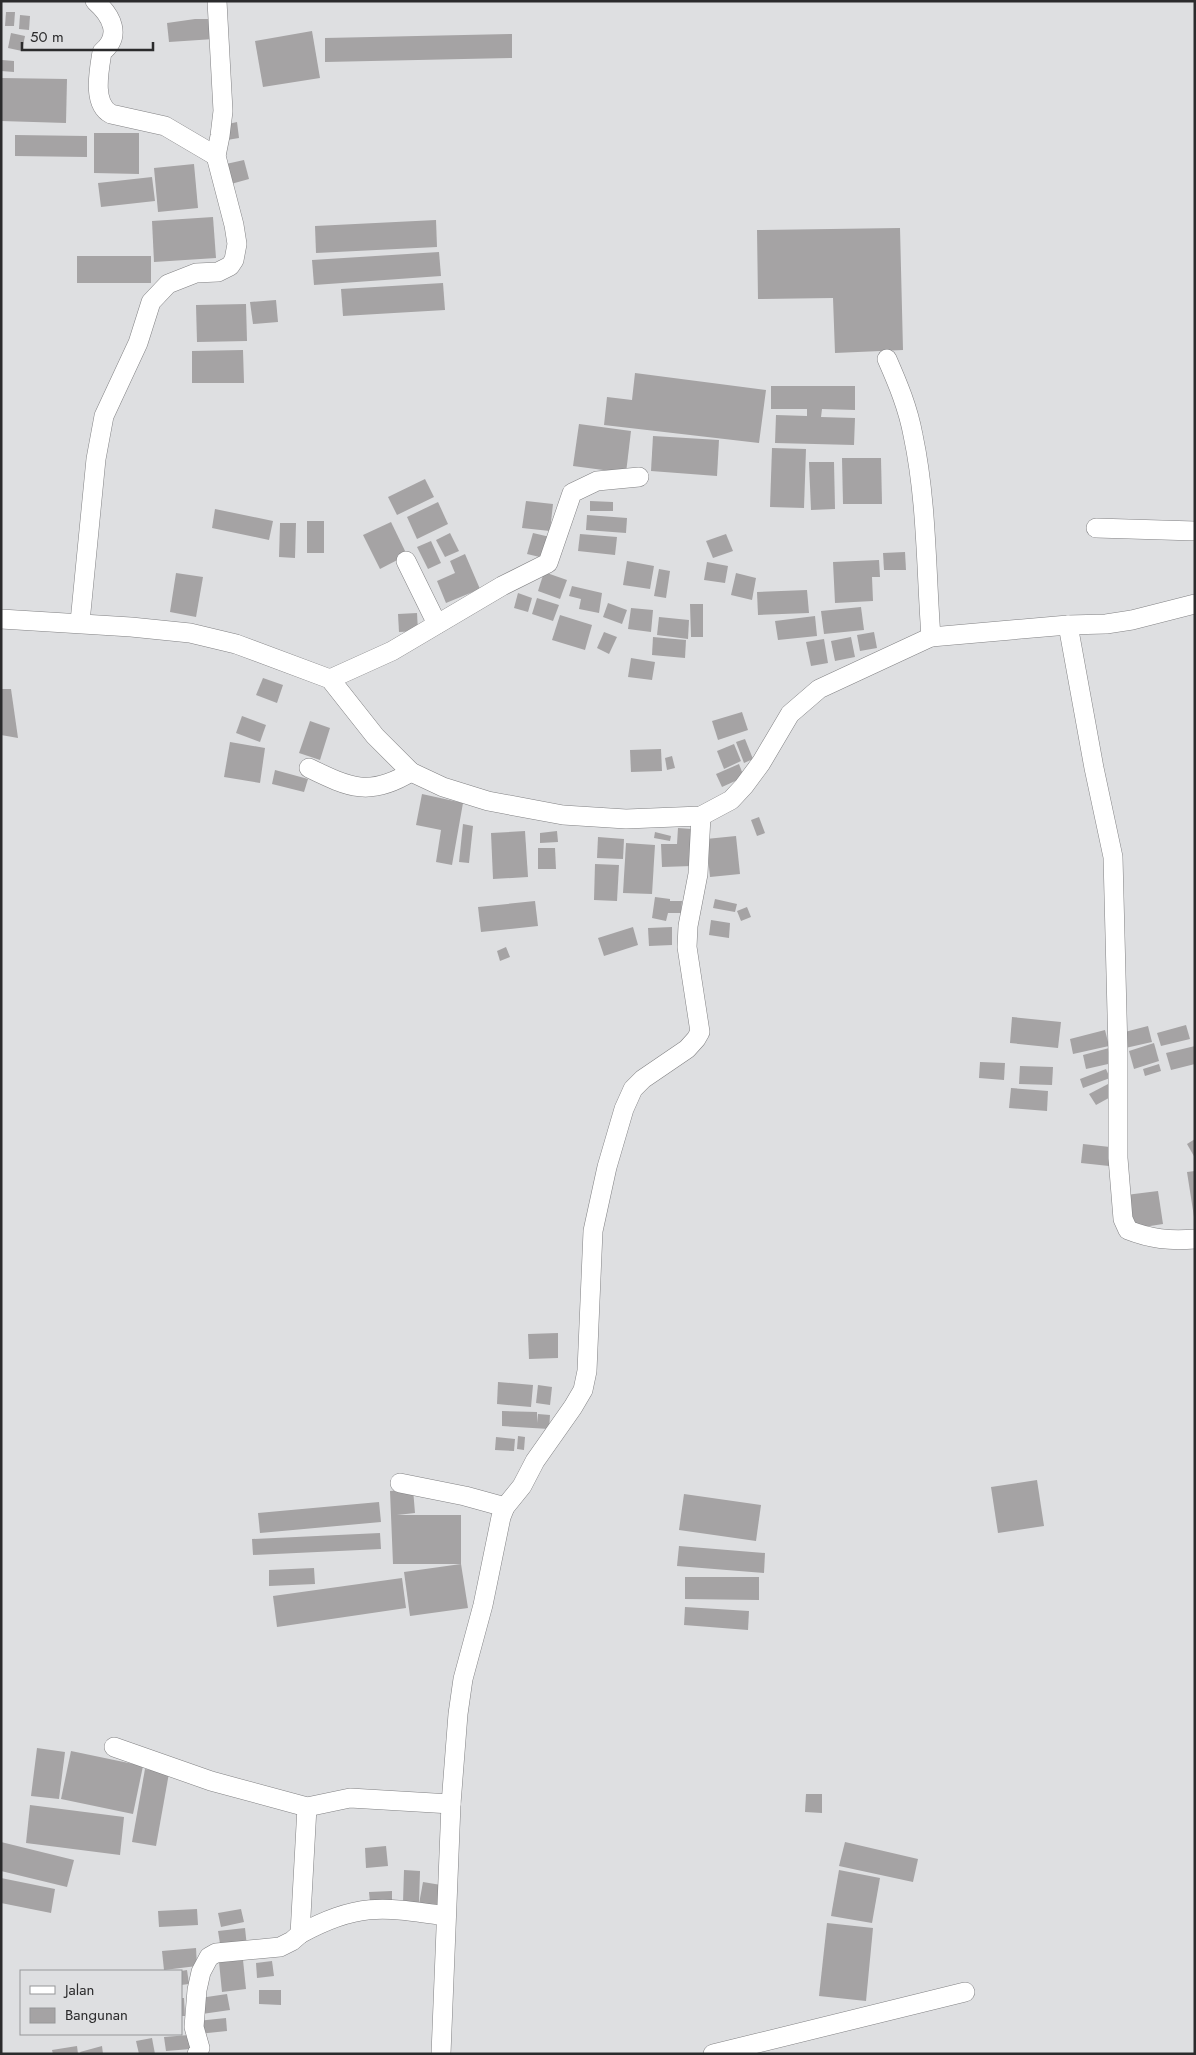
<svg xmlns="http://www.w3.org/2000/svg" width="1196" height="2055" font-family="Jost,sans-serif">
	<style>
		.building { fill: #a5a3a4 }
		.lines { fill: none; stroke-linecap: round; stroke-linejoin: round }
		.street-casing { stroke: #818183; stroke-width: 20 }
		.street { stroke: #fff; stroke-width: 19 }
	</style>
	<rect width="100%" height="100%" fill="#dedfe1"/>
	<g class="building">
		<polygon points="6,12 15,12 14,26 5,26"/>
		<polygon points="20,15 30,16 29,30 19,29"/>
		<polygon points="195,19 213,19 214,39 169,42 167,23"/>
		<polygon points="312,31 320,78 263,87 255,41"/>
		<polygon points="11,33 25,36 22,51 8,48"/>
		<polygon points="512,34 512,58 325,62 325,38"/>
		<polygon points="2,60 14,61 14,72 1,71"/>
		<polygon points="1,78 67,79 66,123 1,121"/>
		<polygon points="237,122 239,138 227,140 224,125"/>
		<polygon points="94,133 139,133 139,174 94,173"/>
		<polygon points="15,135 87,136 87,157 15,156"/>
		<polygon points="244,160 249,179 231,184 226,164"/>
		<polygon points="194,164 198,208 158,212 154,168"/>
		<polygon points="152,177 155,201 101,207 98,183"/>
		<polygon points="213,217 216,258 154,262 152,221"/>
		<polygon points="436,220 437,247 316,253 315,226"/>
		<polygon points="900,228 903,350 835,353 833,298 758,299 757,230"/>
		<polygon points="439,252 441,276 314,285 312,260"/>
		<rect x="77" y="256" width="74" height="27"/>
		<polygon points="443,283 445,310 343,316 341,289"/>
		<polygon points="276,300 278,322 253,324 250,302"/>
		<polygon points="246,304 247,341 197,342 196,305"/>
		<polygon points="243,350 244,383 192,383 192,351"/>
		<polygon points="635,373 766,390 759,443 604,425 607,397 632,400"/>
		<polygon points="771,386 855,386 855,410 822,409 821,417 855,418 854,445 775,443 776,415 807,416 807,409 771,409"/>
		<polygon points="579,424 631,431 626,473 573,466"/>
		<polygon points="653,436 719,440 717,476 651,471"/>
		<polygon points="772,448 806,449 804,508 770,507"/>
		<polygon points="842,458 881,458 882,504 843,504"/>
		<polygon points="809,462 834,462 835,509 811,510"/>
		<polygon points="425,479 434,497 397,515 388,497"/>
		<polygon points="526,501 553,504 550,531 522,528"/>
		<polygon points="590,501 613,502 613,511 590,511"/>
		<polygon points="438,502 448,524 417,539 407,517"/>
		<polygon points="215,509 273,521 269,540 212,528"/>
		<polygon points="587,515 627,518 626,533 586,530"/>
		<rect x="307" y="521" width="17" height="32"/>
		<polygon points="391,522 407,555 380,569 363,535"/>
		<polygon points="280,523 296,523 295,558 279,557"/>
		<polygon points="450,533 459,551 445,557 436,540"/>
		<polygon points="533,533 550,537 544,558 527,554"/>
		<polygon points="580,534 617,537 615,555 578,551"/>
		<polygon points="726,534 733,551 713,558 706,541"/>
		<polygon points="431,541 441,563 428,569 417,547"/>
		<polygon points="905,552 906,570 884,570 883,553"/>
		<polygon points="465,554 480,589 446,603 437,581 455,573 450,561"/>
		<polygon points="879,560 880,577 872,577 873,601 835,603 833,562"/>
		<polygon points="627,561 654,566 650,589 623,585"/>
		<polygon points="707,562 728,566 725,583 704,580"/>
		<polygon points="659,569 670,571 666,598 654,596"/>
		<polygon points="544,572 567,580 560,599 538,591"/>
		<polygon points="176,573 203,577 196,617 170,612"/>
		<polygon points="736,573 756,578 752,600 731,595"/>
		<polygon points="572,586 602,593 599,613 579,609 581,599 569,596"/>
		<polygon points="807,590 809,613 758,615 757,592"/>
		<polygon points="518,593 532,598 528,612 514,608"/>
		<polygon points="537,598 559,605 553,621 532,614"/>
		<polygon points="608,603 627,610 622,624 603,617"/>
		<polygon points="690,604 703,604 703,637 691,637"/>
		<polygon points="861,607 864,630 824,634 821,611"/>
		<polygon points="631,608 653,610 651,632 628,629"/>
		<polygon points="417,613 418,631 399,632 398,614"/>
		<polygon points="560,615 592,625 585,650 552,640"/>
		<polygon points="815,616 817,636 778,640 775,621"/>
		<polygon points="659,617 689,620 688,639 657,635"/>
		<polygon points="604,632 617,637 609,654 597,648"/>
		<polygon points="874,632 877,648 860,651 857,635"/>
		<polygon points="653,637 686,640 685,658 652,655"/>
		<polygon points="851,637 855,657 835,661 831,641"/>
		<polygon points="824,639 828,663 811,666 806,642"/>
		<polygon points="631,658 655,662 652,680 628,677"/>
		<polygon points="263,678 283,685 277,703 256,695"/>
		<polygon points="1,689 11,689 18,738 1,735"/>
		<polygon points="742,712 748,730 718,740 712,721"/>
		<polygon points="242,716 266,725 260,742 236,733"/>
		<polygon points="310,721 330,728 320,760 299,753"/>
		<polygon points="745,739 753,759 744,763 736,742"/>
		<polygon points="230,742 265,748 260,783 224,777"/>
		<polygon points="734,744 741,761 724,769 717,751"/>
		<polygon points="661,749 662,771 631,772 630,750"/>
		<polygon points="672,756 675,768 667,770 665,758"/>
		<polygon points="739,764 744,777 722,787 716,774"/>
		<polygon points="275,770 308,779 304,792 272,784"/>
		<polygon points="422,794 463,803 452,865 436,862 441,830 416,825"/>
		<polygon points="759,817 765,833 757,836 751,820"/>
		<polygon points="463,824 473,826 469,863 459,862"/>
		<polygon points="678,828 692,829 692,866 662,867 661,844 677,844"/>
		<polygon points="525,831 528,877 493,879 491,833"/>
		<polygon points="557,831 558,842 540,843 540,833"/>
		<polygon points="655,832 671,836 670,841 654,838"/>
		<polygon points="736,836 740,874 710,877 706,839"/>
		<polygon points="598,837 624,839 623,859 597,858"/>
		<polygon points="626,843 655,845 652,894 623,893"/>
		<polygon points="538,848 555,848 556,869 538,869"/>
		<polygon points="595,864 619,865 617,901 594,900"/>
		<polygon points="655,897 670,899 670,901 682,901 681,913 668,913 666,921 652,918"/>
		<polygon points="715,899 737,904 735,912 713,908"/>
		<polygon points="535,901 538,926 481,932 478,907"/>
		<polygon points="747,907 751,917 741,921 737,911"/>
		<polygon points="711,920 730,923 729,938 709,935"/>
		<polygon points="633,927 638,945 604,956 598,938"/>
		<polygon points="672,927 672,945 649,946 648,928"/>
		<polygon points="506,947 510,957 500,961 497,951"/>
		<polygon points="1012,1017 1061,1022 1058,1048 1010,1043"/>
		<polygon points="1186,1025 1190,1039 1161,1046 1157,1033"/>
		<polygon points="1148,1026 1152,1042 1121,1049 1117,1034"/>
		<polygon points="1105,1030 1109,1046 1073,1054 1070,1039"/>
		<polygon points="1154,1043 1159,1061 1134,1069 1129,1051"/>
		<polygon points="1195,1046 1195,1064 1171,1070 1166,1053"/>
		<polygon points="1113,1047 1117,1062 1086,1069 1083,1055"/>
		<polygon points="980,1062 1005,1063 1004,1080 979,1078"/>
		<polygon points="1159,1064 1161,1071 1145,1076 1143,1069"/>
		<polygon points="1020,1066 1053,1067 1052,1085 1019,1084"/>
		<polygon points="1106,1069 1110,1078 1083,1088 1080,1079"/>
		<polygon points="1110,1083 1116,1094 1096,1105 1089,1094"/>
		<polygon points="1011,1088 1048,1091 1047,1111 1009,1108"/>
		<polygon points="1195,1139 1195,1158 1187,1144"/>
		<polygon points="1083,1144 1110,1147 1109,1166 1081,1163"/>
		<polygon points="1195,1171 1195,1217 1194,1217 1187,1172"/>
		<polygon points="1158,1191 1163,1224 1131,1229 1126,1195"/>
		<polygon points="558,1333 558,1358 529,1359 528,1334"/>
		<polygon points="498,1382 533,1385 531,1407 497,1404"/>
		<polygon points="538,1385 552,1387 550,1405 536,1403"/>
		<polygon points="502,1411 537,1412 537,1423 538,1414 550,1415 549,1429 502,1426"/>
		<polygon points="518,1436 525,1437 524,1450 517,1449"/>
		<polygon points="496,1437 515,1439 514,1451 495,1450"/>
		<polygon points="1037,1480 1044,1526 998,1533 991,1487"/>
		<polygon points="413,1489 415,1513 397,1515 461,1515 461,1564 393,1564 390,1491"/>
		<polygon points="684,1494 761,1505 756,1541 679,1530"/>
		<polygon points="379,1502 381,1522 260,1533 258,1513"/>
		<polygon points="380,1533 381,1549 253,1555 252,1539"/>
		<polygon points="679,1546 765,1553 764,1573 677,1566"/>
		<polygon points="461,1564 468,1608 410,1616 404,1572"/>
		<polygon points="314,1568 315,1584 269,1586 269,1570"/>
		<polygon points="685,1577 759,1577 759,1600 685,1599"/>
		<polygon points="402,1578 406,1608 277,1627 273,1596"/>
		<polygon points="685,1607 749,1611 748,1630 684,1625"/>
		<polygon points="37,1748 65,1752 59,1799 31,1796"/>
		<polygon points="71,1751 143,1766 133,1814 61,1799"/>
		<polygon points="145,1769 169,1773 156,1846 132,1842"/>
		<polygon points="806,1794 822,1794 822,1813 805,1812"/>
		<polygon points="30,1805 124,1817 120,1855 26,1843"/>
		<polygon points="1,1842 74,1860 67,1887 1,1871"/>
		<polygon points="845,1842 918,1859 913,1882 839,1866"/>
		<polygon points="386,1846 388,1866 366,1868 365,1848"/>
		<polygon points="404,1870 420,1871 419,1904 403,1903"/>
		<polygon points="839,1870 880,1878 872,1923 831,1916"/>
		<polygon points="1,1878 55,1889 51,1913 1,1903"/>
		<polygon points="423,1882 441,1885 437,1907 419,1904"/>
		<polygon points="392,1891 392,1903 370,1903 369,1892"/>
		<polygon points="197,1909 198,1925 159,1927 158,1911"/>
		<polygon points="241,1909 244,1922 221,1927 218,1913"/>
		<polygon points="827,1923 873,1928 866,2001 819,1996"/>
		<polygon points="245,1928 247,1947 221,1950 218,1931"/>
		<polygon points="196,1948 197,1966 164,1970 162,1951"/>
		<polygon points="243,1960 246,1989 222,1992 219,1962"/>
		<polygon points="272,1961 274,1976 257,1978 256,1963"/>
		<polygon points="187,1970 189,1984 181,1985 181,1971"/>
		<polygon points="259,1990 281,1990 281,2005 259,2004"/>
		<polygon points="227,1994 230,2010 202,2014 200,1998"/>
		<polygon points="181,1998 184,1998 185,2016 181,2016"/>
		<polygon points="226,2018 227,2031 198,2034 197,2021"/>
		<polygon points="189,2035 191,2049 166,2051 164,2037"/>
		<polygon points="152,2038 155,2054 139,2054 136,2041"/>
		<polygon points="77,2046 78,2054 53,2054 52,2050"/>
		<polygon points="102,2046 103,2054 81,2054 80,2052"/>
	</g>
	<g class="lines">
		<g class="street-casing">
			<g id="street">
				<path d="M 95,1 C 112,16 122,36 102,52 C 99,71 92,104 111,114 L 165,126 L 216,156"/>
				<path d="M 887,359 C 898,384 908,408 913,435 C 927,501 926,570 931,637"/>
				<polyline points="1096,528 1195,531"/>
				<polyline points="406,561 437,624"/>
				<polyline points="1,619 131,627 190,633 236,644 330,679 375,736 411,772 443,787 488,801 563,815 626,819 701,816 731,800 744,786 761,763 790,714 819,689 931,637 1068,625 1106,624 1132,620 1195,604"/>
				<polyline points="80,622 96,459 104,416 138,343 151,302 168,284 196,273 218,272 230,266 234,260 237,244 234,225 216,156 220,136 223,111 217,1"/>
				<path d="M 1068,625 L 1094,768 L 1113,857 L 1118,1052 L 1118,1158 L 1123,1219 L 1128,1230 C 1151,1239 1169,1241 1195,1239"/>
				<polyline points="330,679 392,651 502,586 548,563 572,493 597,481 639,477"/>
				<path d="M 309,768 C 350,788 370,797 411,772"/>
				<polyline points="400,1483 465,1496 505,1507"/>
				<polyline points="114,1747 211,1781 307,1807 350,1798 451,1804"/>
				<path d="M 300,1934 C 358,1902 384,1907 446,1916"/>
				<polyline points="197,2054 200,2048 194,2027 197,1990 201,1972 209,1957 216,1953 280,1947 292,1941 300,1934 307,1807"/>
				<polyline points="441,2054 451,1804 458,1714 463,1679 483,1605 501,1517 505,1507 522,1486 535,1461 573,1407 583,1390 587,1371 593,1231 607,1167 624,1109 633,1089 643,1079 687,1049 696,1039 700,1032 687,947 688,926 698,874 701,816"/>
				<polyline points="713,2054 965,1992"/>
			</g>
		</g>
		<use href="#street" class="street"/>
	</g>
	<rect width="1196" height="2055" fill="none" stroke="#2b2b2c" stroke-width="5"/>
	<rect x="20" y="1970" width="162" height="65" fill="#dedfe1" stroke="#969799"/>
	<rect x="30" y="1986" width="25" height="8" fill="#ffffff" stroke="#969799"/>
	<text x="65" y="1995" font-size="15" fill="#2b2b2c">Jalan</text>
	<rect x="30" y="2008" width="25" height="15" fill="#a5a3a4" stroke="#969799"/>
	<text x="65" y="2020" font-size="15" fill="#2b2b2c">Bangunan</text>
	<path d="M22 42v8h131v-8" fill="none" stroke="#2b2b2c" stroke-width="2.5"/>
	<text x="30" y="42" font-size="15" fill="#2b2b2c" stroke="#dedfe1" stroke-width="4" paint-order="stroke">50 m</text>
</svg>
